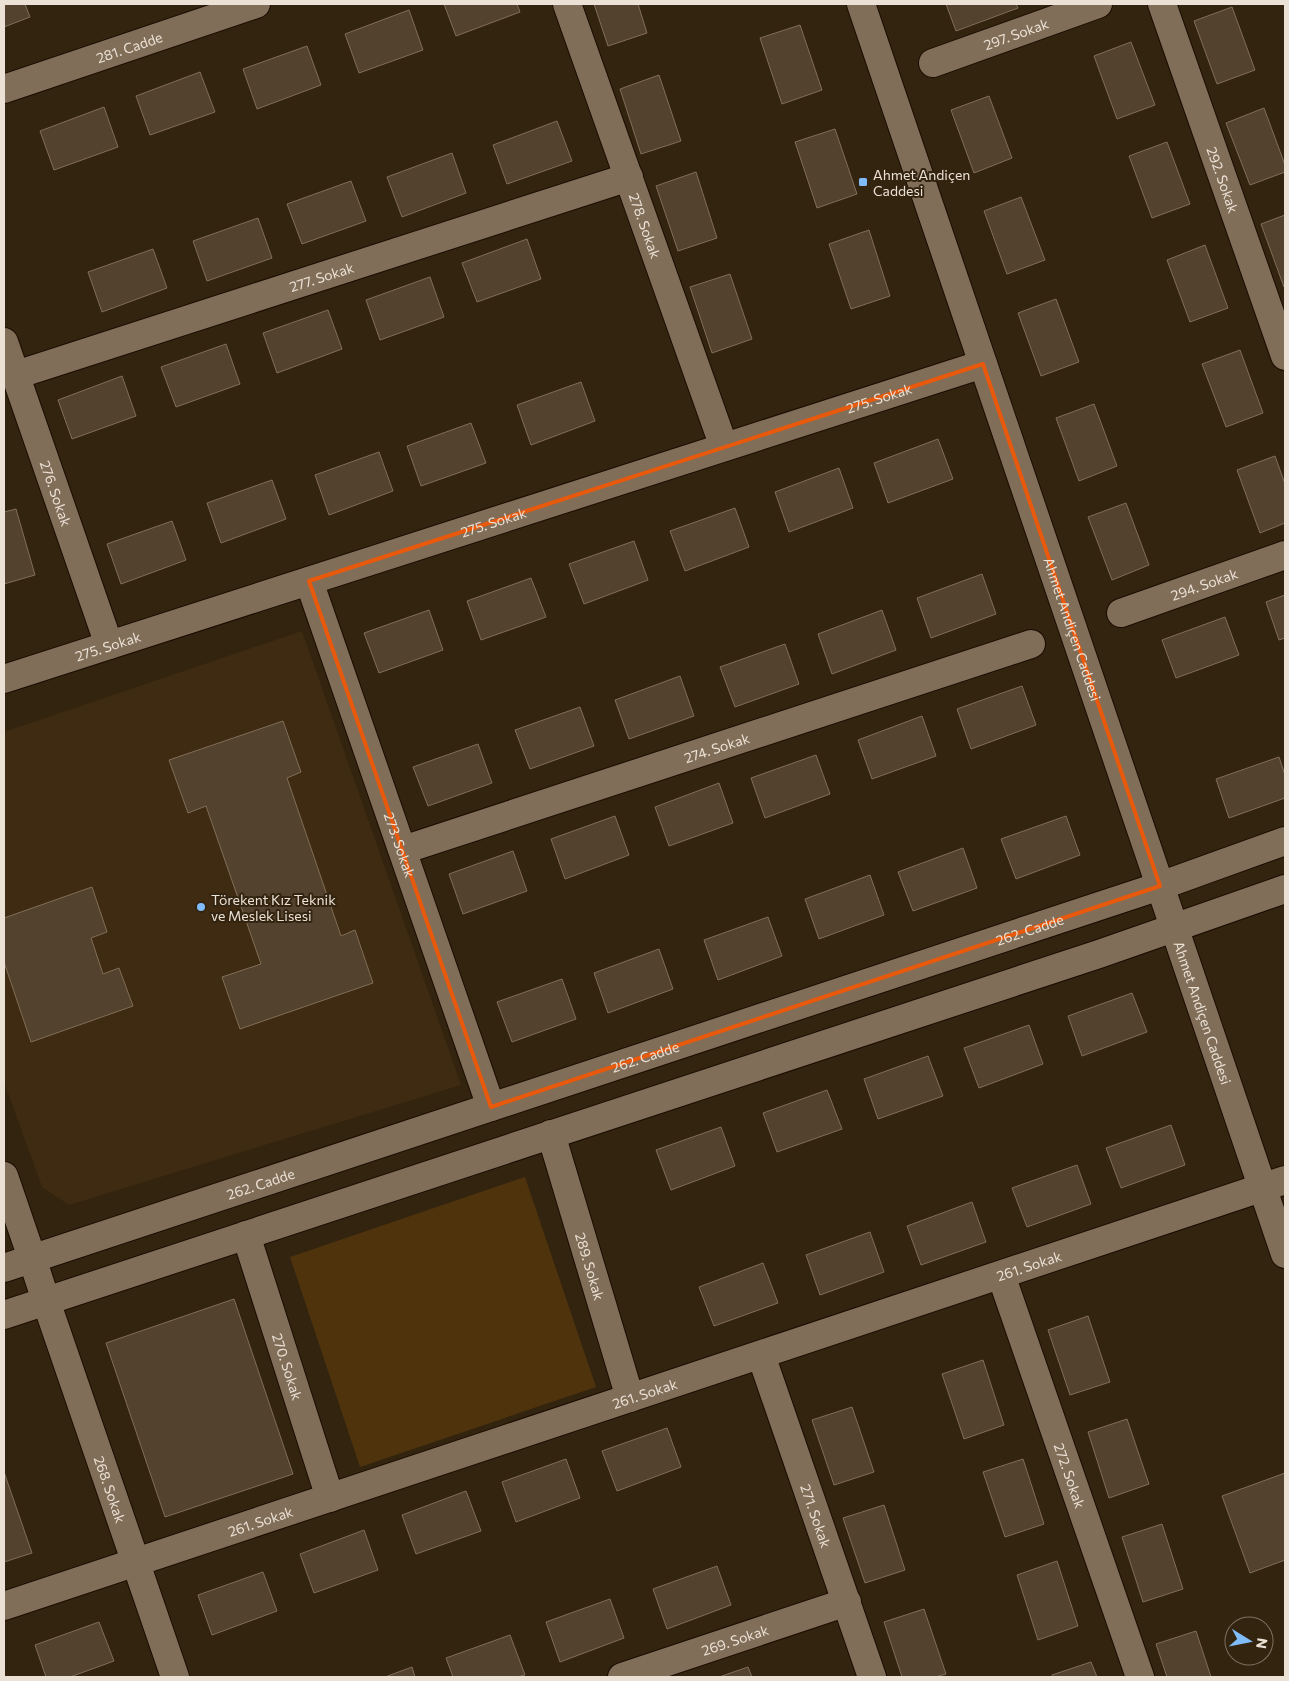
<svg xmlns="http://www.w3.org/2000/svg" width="1289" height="1681" font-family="Commissioner,sans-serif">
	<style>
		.built { fill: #3f2b11 }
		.green { fill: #4e330d }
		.building { fill: #53422e; stroke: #816e59 }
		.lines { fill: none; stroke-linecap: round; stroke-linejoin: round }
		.minor-casing { stroke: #1b0c00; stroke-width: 30 }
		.tertiary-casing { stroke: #1b0c00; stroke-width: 30 }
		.secondary-casing { stroke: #1b0c00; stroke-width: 30 }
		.minor { stroke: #806e59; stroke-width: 28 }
		.tertiary { stroke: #806e59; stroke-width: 28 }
		.secondary { stroke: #806e59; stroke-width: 28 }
		.marked { fill: none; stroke: #e8590c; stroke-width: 4; stroke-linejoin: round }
		.poi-dot { fill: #81bcfa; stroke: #332410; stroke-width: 2 }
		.labels { text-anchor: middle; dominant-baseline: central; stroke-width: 4; stroke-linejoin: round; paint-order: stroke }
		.street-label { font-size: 14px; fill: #ebe1d5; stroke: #332410 }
		.poi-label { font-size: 14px; fill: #ebe1d5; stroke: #332410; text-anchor: start }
	</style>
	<rect width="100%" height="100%" fill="#332410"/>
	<polygon class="built" points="302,631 461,1085 69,1205 42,1187 4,1082 4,732"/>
	<polygon class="green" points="525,1177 596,1387 360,1467 290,1257"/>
	<g class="building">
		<polygon points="4,4 25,4 30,17 4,27"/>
		<polygon points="444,4 517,4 520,12 456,36"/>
		<polygon points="594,4 638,4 647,33 608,46"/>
		<polygon points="946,4 1016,4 1018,8 956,31"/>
		<polygon points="1232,7 1255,70 1217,84 1194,21"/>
		<polygon points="409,10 423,50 359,73 345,34"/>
		<polygon points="800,25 822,90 782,104 760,38"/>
		<polygon points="1131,42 1155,105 1117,119 1094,56"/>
		<polygon points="307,46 321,85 257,109 243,69"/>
		<polygon points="200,72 215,112 150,135 136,96"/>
		<polygon points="659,75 681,141 641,154 620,89"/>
		<polygon points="989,96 1012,158 974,173 951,110"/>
		<polygon points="104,107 118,147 54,170 40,131"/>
		<polygon points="1264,108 1285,165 1285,172 1250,185 1226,123"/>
		<polygon points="557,121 572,161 507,184 493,145"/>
		<polygon points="835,129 857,194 817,208 795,142"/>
		<polygon points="1167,142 1190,204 1152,218 1129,156"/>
		<polygon points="452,153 466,193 402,217 387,177"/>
		<polygon points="696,172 717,238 678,251 656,186"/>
		<polygon points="351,181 366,221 302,244 287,204"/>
		<polygon points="1021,197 1045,260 1007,274 984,211"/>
		<polygon points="1285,215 1285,286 1284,287 1261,224"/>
		<polygon points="258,218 272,258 207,281 193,241"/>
		<polygon points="869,230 890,296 851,309 829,244"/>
		<polygon points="527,239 541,279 477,302 462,263"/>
		<polygon points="1205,245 1228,308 1190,322 1167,260"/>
		<polygon points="153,249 167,288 102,312 88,272"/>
		<polygon points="730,274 752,339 712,353 690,287"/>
		<polygon points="430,277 444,317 380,340 366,300"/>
		<polygon points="1056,299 1079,362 1041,376 1018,313"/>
		<polygon points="328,310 342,349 277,373 263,333"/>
		<polygon points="226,344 240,384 176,407 161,367"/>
		<polygon points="1240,350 1263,413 1226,427 1202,364"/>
		<polygon points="122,376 136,416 72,439 58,400"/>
		<polygon points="581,382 595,421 531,445 517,405"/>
		<polygon points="1094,404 1117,466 1079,481 1056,418"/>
		<polygon points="471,423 486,463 421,486 407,446"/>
		<polygon points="938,439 953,479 888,503 874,463"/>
		<polygon points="379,452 393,491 329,515 315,475"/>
		<polygon points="1275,456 1285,484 1285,523 1260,533 1237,470"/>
		<polygon points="839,468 853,508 789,532 775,492"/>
		<polygon points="272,480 286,519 221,543 207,503"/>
		<polygon points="1126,503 1149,565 1112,580 1088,517"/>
		<polygon points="735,508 749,547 685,571 670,531"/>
		<polygon points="16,509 35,575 4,584 4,512"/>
		<polygon points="172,521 186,560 121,584 107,544"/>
		<polygon points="634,541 648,580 584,604 569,564"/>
		<polygon points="982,574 996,614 931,638 917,598"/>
		<polygon points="531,578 546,617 481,640 467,601"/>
		<polygon points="1285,595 1285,638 1279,640 1266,602"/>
		<polygon points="429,610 443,650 379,673 364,633"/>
		<polygon points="882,610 896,650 832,674 818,634"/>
		<polygon points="1225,617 1239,655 1176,678 1162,640"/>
		<polygon points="785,644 799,684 735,707 720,667"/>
		<polygon points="680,676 694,716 629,739 615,700"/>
		<polygon points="1022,686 1036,725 971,749 957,709"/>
		<polygon points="580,707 594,746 530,769 515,730"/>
		<polygon points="922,716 936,756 872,779 858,740"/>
		<polygon points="283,721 301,772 287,778 341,936 355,930 373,983 240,1029 222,977 261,964 206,806 188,813 169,760"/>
		<polygon points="478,744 492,783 428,806 413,767"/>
		<polygon points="816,755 830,794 765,818 751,778"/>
		<polygon points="1279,757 1285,775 1285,798 1229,818 1216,779"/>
		<polygon points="719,783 733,823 669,846 655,807"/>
		<polygon points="615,816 629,855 565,879 551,839"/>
		<polygon points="1066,816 1080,855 1016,879 1001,839"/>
		<polygon points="963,848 977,888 913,911 898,872"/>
		<polygon points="513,851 527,891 463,914 449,874"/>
		<polygon points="870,875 884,915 819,939 805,899"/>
		<polygon points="92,887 107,932 91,938 103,974 119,968 133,1006 31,1042 4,962 4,918"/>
		<polygon points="768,917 782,956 718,980 704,940"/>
		<polygon points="659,949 673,989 608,1013 594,973"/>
		<polygon points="562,979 576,1019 512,1042 497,1002"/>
		<polygon points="1132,993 1147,1032 1082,1056 1068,1016"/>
		<polygon points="1029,1025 1043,1064 979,1088 964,1048"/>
		<polygon points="928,1056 943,1096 878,1119 864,1079"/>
		<polygon points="827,1090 842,1129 777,1152 763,1113"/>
		<polygon points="1171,1125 1185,1165 1121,1188 1106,1148"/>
		<polygon points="721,1127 735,1166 671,1190 656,1150"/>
		<polygon points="1077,1165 1091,1204 1027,1227 1012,1188"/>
		<polygon points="972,1202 986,1242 921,1265 907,1226"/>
		<polygon points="870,1232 884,1272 820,1295 806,1255"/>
		<polygon points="763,1263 778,1303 714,1326 699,1287"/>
		<polygon points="234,1299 293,1474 165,1517 106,1343"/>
		<polygon points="1088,1316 1110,1382 1070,1395 1048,1330"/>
		<polygon points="983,1360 1004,1425 964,1439 942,1374"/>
		<polygon points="852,1407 874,1472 834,1485 812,1420"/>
		<polygon points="1127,1419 1149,1484 1109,1498 1088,1432"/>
		<polygon points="667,1428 681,1467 617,1491 602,1451"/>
		<polygon points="566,1459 580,1498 516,1522 502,1482"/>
		<polygon points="1023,1459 1044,1524 1005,1537 983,1472"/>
		<polygon points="4,1472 32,1553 4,1562"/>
		<polygon points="1285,1473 1285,1560 1250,1573 1222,1496"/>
		<polygon points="466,1491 481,1531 416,1554 402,1515"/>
		<polygon points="884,1505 905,1570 865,1583 843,1518"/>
		<polygon points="1162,1524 1183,1589 1143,1602 1122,1537"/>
		<polygon points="364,1530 378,1570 314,1593 300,1554"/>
		<polygon points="1057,1561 1078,1626 1038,1640 1017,1575"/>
		<polygon points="717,1566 731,1605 667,1629 653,1589"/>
		<polygon points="263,1572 277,1611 212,1635 198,1595"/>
		<polygon points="610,1599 624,1638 560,1662 546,1622"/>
		<polygon points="924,1609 946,1674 935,1677 902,1677 884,1622"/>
		<polygon points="99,1622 114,1661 70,1677 46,1677 35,1645"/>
		<polygon points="1196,1631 1211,1677 1167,1677 1156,1644"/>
		<polygon points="510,1635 525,1675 517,1677 453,1677 446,1658"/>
		<polygon points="1091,1662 1097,1677 1052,1677 1052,1675"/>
		<polygon points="412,1667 415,1677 385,1677"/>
		<polygon points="748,1667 752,1677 719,1677"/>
	</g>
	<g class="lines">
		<g class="minor-casing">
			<g id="minor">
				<path id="s1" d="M 567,4 L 724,447"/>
				<path id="s2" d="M 1162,4 L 1285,356"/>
				<path id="s3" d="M 933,63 L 1098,4"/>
				<path id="s4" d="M 4,342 L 109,645"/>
				<path id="s5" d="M 16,375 L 629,177"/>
				<path id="s6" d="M 309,581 L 491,1107"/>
				<path id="s7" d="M 1121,613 L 1285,555"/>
				<path id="s8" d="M 4,679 L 983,364"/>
				<path id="s9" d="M 403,850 L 1031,644"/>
				<path id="s10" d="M 551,1134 L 630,1398"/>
				<polyline points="4,1176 32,1258"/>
				<path id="s11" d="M 246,1235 L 330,1498"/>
				<path id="s12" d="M 1001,1275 L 1140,1677"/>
				<path id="s13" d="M 46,1301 L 175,1677"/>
				<path id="s14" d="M 761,1355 L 872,1677"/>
				<path id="s15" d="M 4,1606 L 1285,1180"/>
				<path id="s16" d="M 622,1677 L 847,1602"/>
			</g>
		</g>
		<g class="tertiary-casing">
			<g id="tertiary">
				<path id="s17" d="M 4,89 L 256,4"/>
				<polyline points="32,1258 46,1301"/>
				<path id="s18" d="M 4,1268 L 1160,886 L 1285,841"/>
				<polyline points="4,1315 1099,954 1285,889"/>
			</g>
		</g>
		<g class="secondary-casing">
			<g id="secondary">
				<path id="s19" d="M 861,4 L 1285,1254"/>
			</g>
		</g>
		<use href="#minor" class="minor"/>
		<use href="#tertiary" class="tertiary"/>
		<use href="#secondary" class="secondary"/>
	</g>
	<path class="marked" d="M 983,364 L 1160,886 L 491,1107 L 309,581 Z"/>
	<g class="poi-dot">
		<rect x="858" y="177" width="10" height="10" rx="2.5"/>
		<circle cx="201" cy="907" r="5"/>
	</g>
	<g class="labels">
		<g class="street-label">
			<text stroke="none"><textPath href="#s3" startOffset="88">297. Sokak</textPath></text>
			<text stroke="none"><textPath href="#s17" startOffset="132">281. Cadde</textPath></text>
			<text stroke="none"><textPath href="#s2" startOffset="186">292. Sokak</textPath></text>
			<text stroke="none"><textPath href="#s1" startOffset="235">278. Sokak</textPath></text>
			<text stroke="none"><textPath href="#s5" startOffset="321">277. Sokak</textPath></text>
			<text stroke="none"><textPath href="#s8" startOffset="919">275. Sokak</textPath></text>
			<text stroke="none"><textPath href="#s4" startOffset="160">276. Sokak</textPath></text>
			<text stroke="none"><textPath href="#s8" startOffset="514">275. Sokak</textPath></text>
			<text stroke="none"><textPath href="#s7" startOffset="88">294. Sokak</textPath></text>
			<text stroke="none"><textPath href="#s19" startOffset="660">Ahmet Andiçen Caddesi</textPath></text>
			<text stroke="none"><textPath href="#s8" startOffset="109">275. Sokak</textPath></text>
			<text stroke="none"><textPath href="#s9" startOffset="330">274. Sokak</textPath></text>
			<text stroke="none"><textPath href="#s6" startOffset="279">273. Sokak</textPath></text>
			<text stroke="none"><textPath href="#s18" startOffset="1080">262. Cadde</textPath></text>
			<text stroke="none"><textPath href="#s19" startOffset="1065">Ahmet Andiçen Caddesi</textPath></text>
			<text stroke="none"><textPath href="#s18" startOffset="675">262. Cadde</textPath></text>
			<text stroke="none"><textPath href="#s18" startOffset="270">262. Cadde</textPath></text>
			<text stroke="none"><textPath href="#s10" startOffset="138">289. Sokak</textPath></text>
			<text stroke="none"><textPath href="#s15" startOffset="1080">261. Sokak</textPath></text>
			<text stroke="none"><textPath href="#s11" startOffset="138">270. Sokak</textPath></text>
			<text stroke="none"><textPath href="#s15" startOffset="675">261. Sokak</textPath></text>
			<text stroke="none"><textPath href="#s12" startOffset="212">272. Sokak</textPath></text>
			<text stroke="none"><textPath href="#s13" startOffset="199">268. Sokak</textPath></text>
			<text stroke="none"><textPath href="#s14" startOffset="170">271. Sokak</textPath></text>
			<text stroke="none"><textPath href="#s15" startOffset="270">261. Sokak</textPath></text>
			<text stroke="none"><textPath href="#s16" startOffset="119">269. Sokak</textPath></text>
		</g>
		<g class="poi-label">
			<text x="873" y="174">Ahmet Andiçen<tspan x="873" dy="16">Caddesi</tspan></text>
			<text x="211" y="899">Törekent Kız Teknik<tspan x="211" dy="16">ve Meslek Lisesi</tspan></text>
		</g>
	</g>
	<rect width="1289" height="1681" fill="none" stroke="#ebe1d5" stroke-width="10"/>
	<g transform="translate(1249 1641) rotate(100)"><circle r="24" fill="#332410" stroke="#7d705f"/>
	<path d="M0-4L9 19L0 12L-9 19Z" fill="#81bcfa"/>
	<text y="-8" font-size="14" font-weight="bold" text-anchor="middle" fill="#ebe1d5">N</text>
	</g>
</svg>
